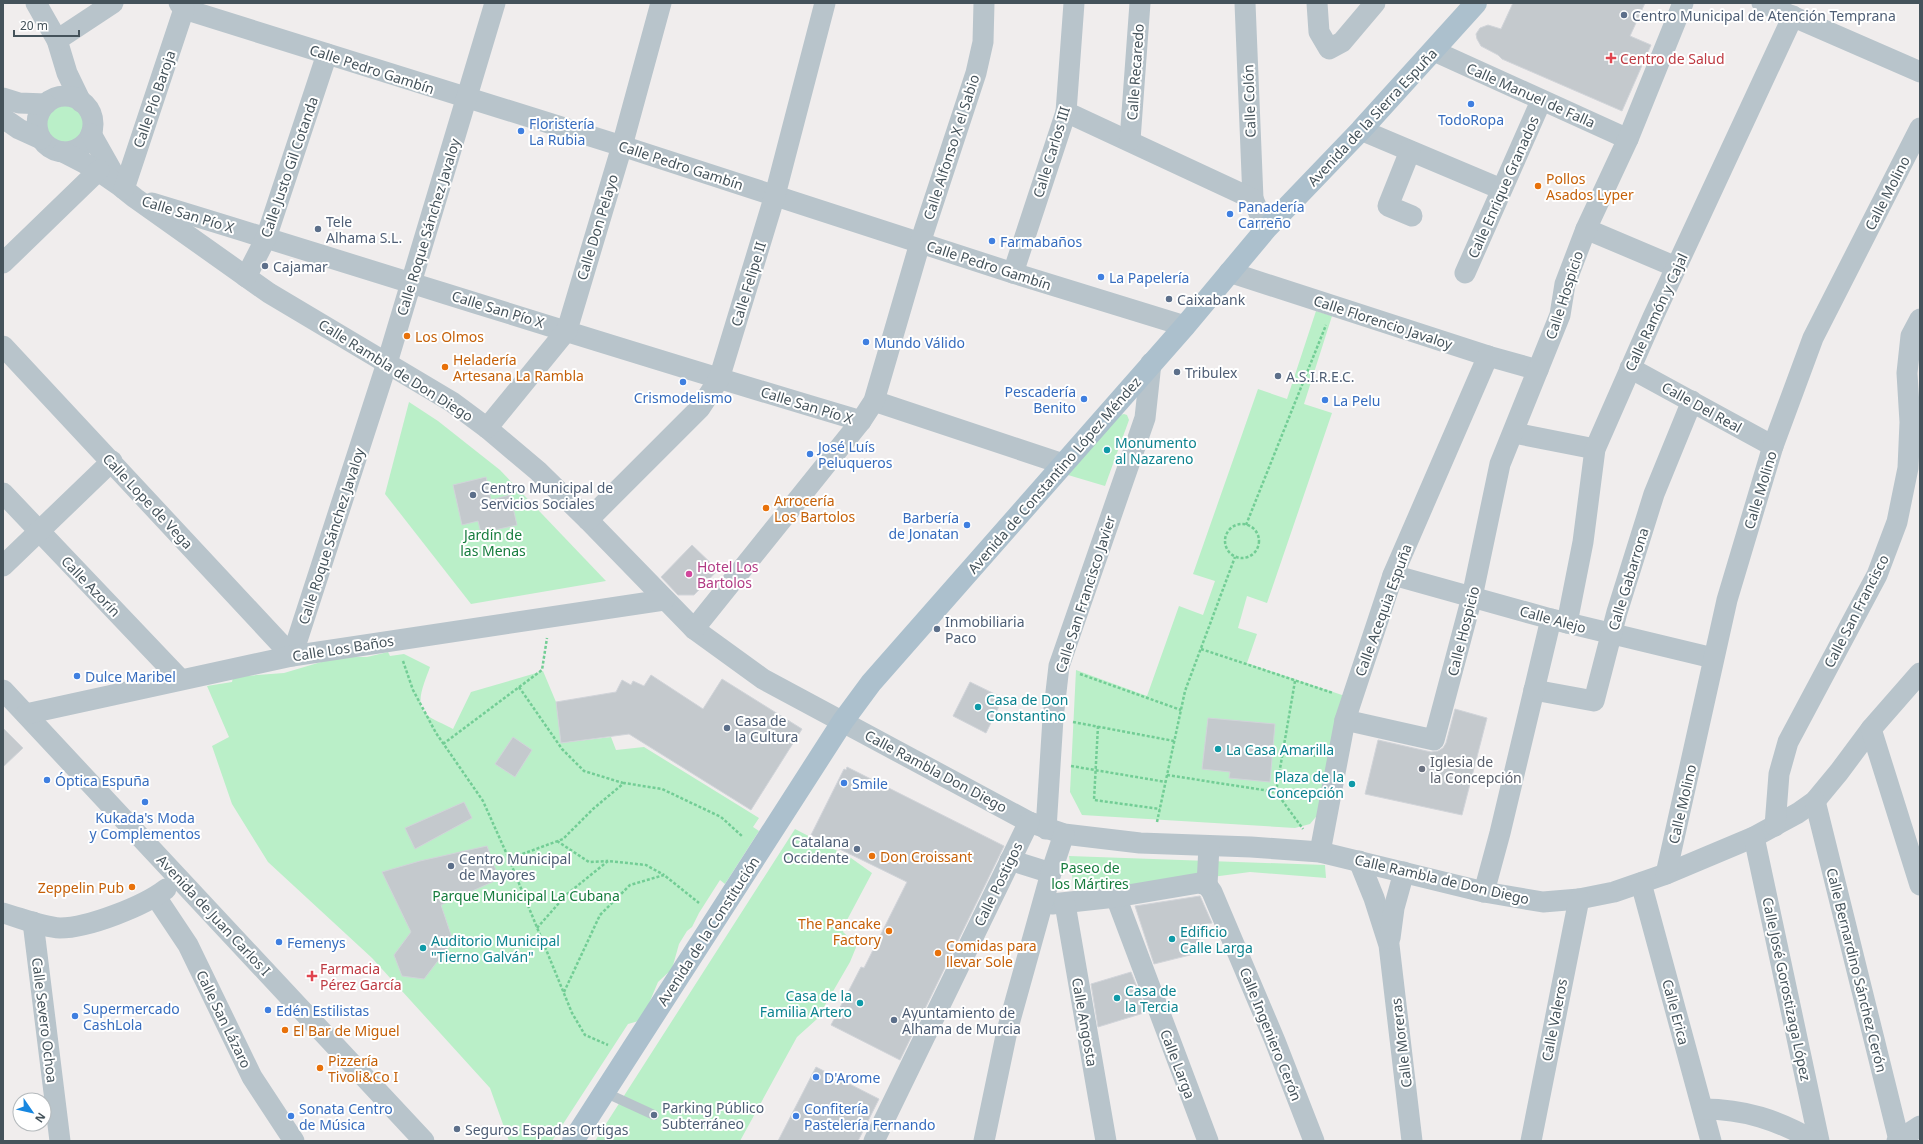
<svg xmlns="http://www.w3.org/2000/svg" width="1923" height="1144" font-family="'Noto Sans',sans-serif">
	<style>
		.green { fill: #baefc8 }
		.building { fill: #c4c9cd; stroke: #d1d4d9 }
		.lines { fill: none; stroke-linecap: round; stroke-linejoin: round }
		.path { stroke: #72cd95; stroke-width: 2.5; stroke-dasharray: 3 2; stroke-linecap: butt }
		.lane { stroke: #b8c4cb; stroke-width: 10 }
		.street { stroke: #b8c4cb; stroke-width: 21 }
		.primary { stroke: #acc0cd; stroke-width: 22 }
		.service-dot { fill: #5c6f8a; stroke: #fff; stroke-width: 1.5 }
		.health-dot { fill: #e0444e; stroke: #fff; stroke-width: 1.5 }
		.shop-dot { fill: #3f7fe0; stroke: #fff; stroke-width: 1.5 }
		.food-dot { fill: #e8710a; stroke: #fff; stroke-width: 1.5 }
		.culture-dot { fill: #0f9aa8; stroke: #fff; stroke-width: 1.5 }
		.hotel-dot { fill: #d1479c; stroke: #fff; stroke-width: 1.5 }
		.worship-dot { fill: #6b7280; stroke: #fff; stroke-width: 1.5 }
		.labels { text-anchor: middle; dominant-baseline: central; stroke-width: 4; stroke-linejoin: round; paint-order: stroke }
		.service-label { font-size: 14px; fill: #4e5e75; stroke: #fff; text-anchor: start }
		.health-label { font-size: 14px; fill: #be3a42; stroke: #fff; text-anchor: start }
		.street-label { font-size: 14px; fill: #45535b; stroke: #fff }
		.shop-label { font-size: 14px; fill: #366cbe; stroke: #fff; text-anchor: start }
		.food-label { font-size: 14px; fill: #c56008; stroke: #fff; text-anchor: start }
		.culture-label { font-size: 14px; fill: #0d838f; stroke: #fff; text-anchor: start }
		.park-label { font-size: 14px; fill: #167c3d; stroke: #fff }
		.hotel-label { font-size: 14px; fill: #b23c85; stroke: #fff; text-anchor: start }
		.worship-label { font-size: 14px; fill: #5b616d; stroke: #fff; text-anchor: start }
	</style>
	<rect width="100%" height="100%" fill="#f0eded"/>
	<g class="green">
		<circle cx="65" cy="125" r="23"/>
		<polygon points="1316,311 1332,316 1304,404 1332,413 1267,603 1247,596 1238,628 1257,634 1247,663 1345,696 1320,812 1310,824 1295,828 1082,815 1070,792 1076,670 1147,696 1179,606 1203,615 1215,581 1193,574 1258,389 1287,399"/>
		<polygon points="409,402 438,421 500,470 606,581 471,604 385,494"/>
		<polygon points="1124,414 1127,415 1129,420 1105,486 1068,475 1120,415"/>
		<path d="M 388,652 L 390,656 L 404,654 L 430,667 C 426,679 414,703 425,713 C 431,720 445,724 453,729 L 471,692 L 543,671 L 556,702 L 561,743 L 611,737 L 616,750 L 644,747 L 759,818 L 753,827 L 759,831 L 725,884 L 720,880 L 699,913 L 692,927 L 687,931 L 679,944 L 672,969 L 658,982 L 642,1020 L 628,1024 L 552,1141 L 509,1141 L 490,1088 L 372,958 L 268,862 L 232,804 L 212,746 L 229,737 L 207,686 L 232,682 L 233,677 L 284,673 L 338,657 L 367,657 Z"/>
		<polygon points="795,829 851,858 872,873 847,920 843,932 857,945 850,962 817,1019 797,1037 740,1141 595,1141"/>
		<polygon points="1069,856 1325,865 1326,878 1250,872 1075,895"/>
	</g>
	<g class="building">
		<polygon points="1513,3 1645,3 1630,36 1651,45 1622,111 1502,59 1498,55 1481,46 1477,39 1476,34 1480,28 1488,25 1501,29"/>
		<polygon points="486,477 491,500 510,495 517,525 481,533 478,521 462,525 453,485"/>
		<polygon points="692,545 718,570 694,595 678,595 661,577"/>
		<polygon points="651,675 703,709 722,679 802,729 751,810 629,734 561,743 556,702 616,692 622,680 631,685 633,681 644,686"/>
		<polygon points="970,682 1003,698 986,733 953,716"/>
		<polygon points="1455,709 1487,718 1462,815 1365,794 1378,740 1431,752 1438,751 1443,748 1446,743"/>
		<polygon points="1208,718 1275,724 1270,782 1229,778 1230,772 1202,769"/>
		<polygon points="3,728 23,748 3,767"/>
		<polygon points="513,737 532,750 515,777 495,764"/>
		<polygon points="847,767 1004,846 900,1060 831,1025 861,967 864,968 907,882 811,835 844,769 846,770"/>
		<polygon points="464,802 472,818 415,849 405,828"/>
		<polygon points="487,846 499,879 441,905 453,941 424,979 402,976 394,955 411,932 382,872 420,861"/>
		<polygon points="1200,896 1212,923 1196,926 1202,952 1154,964 1135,906"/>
		<polygon points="1131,972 1147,1012 1098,1027 1091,984"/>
		<polygon points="816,1067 879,1099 858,1141 778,1141"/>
	</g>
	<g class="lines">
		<g class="path">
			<circle cx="1242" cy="541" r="17"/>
			<polyline points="1246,525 1326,325"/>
			<polyline points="1201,649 1333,693"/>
			<polyline points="403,661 413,690 436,733 483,801 509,859 563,839 593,809 624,783 662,789 721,817 743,837"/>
			<polyline points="1080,674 1181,710"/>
			<polyline points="519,687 562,749 584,771 623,783"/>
			<polyline points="1073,722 1174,741"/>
			<polyline points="1098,726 1094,800 1160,809"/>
			<polyline points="443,744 542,670 547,638"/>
			<polyline points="1283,750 1316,756"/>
			<polyline points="1071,766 1166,782"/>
			<polyline points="1167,775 1276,792 1295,681"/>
			<polyline points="1276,792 1303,829"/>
			<polyline points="1157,822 1185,691 1235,557"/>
			<polyline points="557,841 589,862 608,861"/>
			<polyline points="509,859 572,1013 585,1035 608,1045"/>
			<polyline points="537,928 566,895 608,861 646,865 664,875"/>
			<polyline points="564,992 600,915 630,885 664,875 699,903"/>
		</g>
		<polyline class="lane" points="604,1092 654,1115"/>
		<g class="street">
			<polyline points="36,3 57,40 67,73 81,102"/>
			<polyline points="179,3 184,9 622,146 1013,273 1185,326"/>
			<polyline points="1245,3 1253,199"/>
			<polyline points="1317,3 1319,32 1329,49 1342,42 1375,3"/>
			<polyline points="1762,3 1920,72"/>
			<polyline points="57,40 113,3"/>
			<polyline points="1434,51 1628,139"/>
			<circle cx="65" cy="124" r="28"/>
			<polyline points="3,98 19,103 46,104"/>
			<polyline points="1066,112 1253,199 1266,229"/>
			<polyline points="3,118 19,129 41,139"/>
			<polyline points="1361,130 1501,189"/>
			<polyline points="91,134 117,180"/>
			<polyline points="1130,140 1140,3"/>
			<polyline points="1410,151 1388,206 1412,216"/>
			<path d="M 63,152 C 90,165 113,179 135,198 L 269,293 L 452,402 L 487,428 L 538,471 L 588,520 L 694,629 L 763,679 L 1029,822 L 1064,834 L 1140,843 L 1251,847 L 1320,852 L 1484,892 L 1543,902 L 1579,899 L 1614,892 L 1666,874 L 1754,837 L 1798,813 L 1815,801 L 1839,772 L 1871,729 L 1920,673"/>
			<polyline points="124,189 184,9"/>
			<path d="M 152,203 C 389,275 624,351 861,421"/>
			<polyline points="1586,229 1676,267"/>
			<polyline points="3,263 99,170"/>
			<polyline points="1229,272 1488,356 1538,370"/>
			<polyline points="1013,273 1066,112 1074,3"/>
			<polyline points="1465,273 1541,101"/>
			<polyline points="246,277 266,238 327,54"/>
			<polyline points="3,346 292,656 387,363 495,3"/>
			<polyline points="1630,368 1773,446"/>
			<polyline points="874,401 1063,464"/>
			<polyline points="487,428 567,330 622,146 661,3"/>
			<polyline points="1514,433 1595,449"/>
			<polyline points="3,493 180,679"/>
			<polyline points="588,520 700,408 719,379 775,195 825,3"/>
			<polyline points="3,566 112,461"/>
			<polyline points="1393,575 1551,619 1713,658"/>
			<polyline points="1567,623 1583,542 1595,449 1653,317 1793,16"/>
			<polyline points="694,629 861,421 874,401 920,243 976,73 983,42 984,3"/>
			<polyline points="3,690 424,1141"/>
			<polyline points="1534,690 1594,701 1617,612 1654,494 1692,401"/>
			<polyline points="26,714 292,656 664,600"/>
			<polyline points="1345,720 1434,740 1472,597 1500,464 1560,315 1565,284 1586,229 1628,139 1683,3"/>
			<polyline points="1871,729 1920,885"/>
			<polyline points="1815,801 1899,1140"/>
			<polyline points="1775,826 1779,774 1788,742 1877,575 1897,522 1908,468 1910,422 1907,373 1911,336 1920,319"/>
			<polyline points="1046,829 1053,718 1059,666 1145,418 1151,363"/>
			<polyline points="1754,837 1819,1141"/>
			<polyline points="1320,852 1345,720 1393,575 1488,356"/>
			<polyline points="1010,860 1051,873"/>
			<polyline points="1359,861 1374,898 1389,945 1412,1141"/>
			<polyline points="1666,874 1727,600 1773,446 1813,338 1920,128"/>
			<polyline points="1641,883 1711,1141"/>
			<polyline points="1207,885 1212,892 1275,1041 1314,1141"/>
			<polyline points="1207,885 1209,846"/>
			<polyline points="1484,892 1500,833 1551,619"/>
			<polyline points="156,897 188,945 252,1077 294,1141"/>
			<polyline points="1116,897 1208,1141"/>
			<polyline points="1052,904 1116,897 1199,883 1207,885"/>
			<polyline points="1065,904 1106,1141"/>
			<path d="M 3,913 C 21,918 41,927 60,928 C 88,928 144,906 166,889"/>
			<polyline points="33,922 60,1141"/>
			<polyline points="1390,938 1394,908 1404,872"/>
			<path d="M 1703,1109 C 1744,1109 1778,1120 1814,1141"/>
			<polyline points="874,1141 1029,822"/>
			<polyline points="984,1141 1007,1031 1051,873 1064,834"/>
			<polyline points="1531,1141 1579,899"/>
			<polyline points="1897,1141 1920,1126"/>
		</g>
		<polyline class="primary" points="573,1141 843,721 871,683 1185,326 1266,229 1361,130 1476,3"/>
	</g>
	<g class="service-dot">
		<circle cx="1624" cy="15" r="4"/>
		<circle cx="318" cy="229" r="4"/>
		<circle cx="265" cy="266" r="4"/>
		<circle cx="1169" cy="299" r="4"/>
		<circle cx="1177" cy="372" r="4"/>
		<circle cx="1278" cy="376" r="4"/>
		<circle cx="473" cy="495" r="4"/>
		<circle cx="937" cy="629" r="4"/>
		<circle cx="727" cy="728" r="4"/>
		<circle cx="857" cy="849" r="4"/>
		<circle cx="451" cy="866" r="4"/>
		<circle cx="894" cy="1020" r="4"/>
		<circle cx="654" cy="1115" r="4"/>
		<circle cx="457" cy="1129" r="4"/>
	</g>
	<g class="health-dot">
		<path d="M1609 52h4v4h4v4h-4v4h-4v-4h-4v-4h4z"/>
		<path d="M310 970h4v4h4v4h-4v4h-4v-4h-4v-4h4z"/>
	</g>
	<g class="shop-dot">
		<circle cx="1471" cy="104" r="4"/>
		<circle cx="521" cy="131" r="4"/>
		<circle cx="1230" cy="214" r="4"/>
		<circle cx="992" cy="241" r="4"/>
		<circle cx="1101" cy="277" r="4"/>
		<circle cx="866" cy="342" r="4"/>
		<circle cx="683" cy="382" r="4"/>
		<circle cx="1084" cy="399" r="4"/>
		<circle cx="1325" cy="400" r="4"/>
		<circle cx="810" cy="454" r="4"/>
		<circle cx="967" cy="525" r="4"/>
		<circle cx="77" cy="676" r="4"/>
		<circle cx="47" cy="780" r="4"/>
		<circle cx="844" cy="783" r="4"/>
		<circle cx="145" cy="802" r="4"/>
		<circle cx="279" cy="942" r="4"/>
		<circle cx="268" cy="1010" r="4"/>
		<circle cx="75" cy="1016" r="4"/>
		<circle cx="816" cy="1077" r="4"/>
		<circle cx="291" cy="1116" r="4"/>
		<circle cx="796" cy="1116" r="4"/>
	</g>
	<g class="food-dot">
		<circle cx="1538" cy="186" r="4"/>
		<circle cx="407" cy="336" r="4"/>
		<circle cx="445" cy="367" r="4"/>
		<circle cx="766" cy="508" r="4"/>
		<circle cx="872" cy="856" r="4"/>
		<circle cx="132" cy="887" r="4"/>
		<circle cx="889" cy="931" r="4"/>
		<circle cx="938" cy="953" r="4"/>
		<circle cx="285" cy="1030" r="4"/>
		<circle cx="320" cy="1068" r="4"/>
	</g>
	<g class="culture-dot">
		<circle cx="1107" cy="450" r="4"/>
		<circle cx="978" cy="707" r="4"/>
		<circle cx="1218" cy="749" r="4"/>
		<circle cx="1352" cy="784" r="4"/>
		<circle cx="1172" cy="939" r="4"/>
		<circle cx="423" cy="948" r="4"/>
		<circle cx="1117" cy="998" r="4"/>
		<circle cx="860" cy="1003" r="4"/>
	</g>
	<circle class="hotel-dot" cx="689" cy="574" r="4"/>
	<circle class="worship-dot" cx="1422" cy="769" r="4"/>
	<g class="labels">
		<g class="service-label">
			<text x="1632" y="15">Centro Municipal de Atención Temprana</text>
			<text x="326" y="221">Tele<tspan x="326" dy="16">Alhama S.L.</tspan></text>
			<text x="273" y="266">Cajamar</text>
			<text x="1177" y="299">Caixabank</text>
			<text x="1185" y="372">Tribulex</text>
			<text x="1286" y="376">A.S.I.R.E.C.</text>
			<text x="481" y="487">Centro Municipal de<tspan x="481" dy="16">Servicios Sociales</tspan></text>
			<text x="945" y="621">Inmobiliaria<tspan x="945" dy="16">Paco</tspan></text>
			<text x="735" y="720">Casa de<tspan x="735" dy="16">la Cultura</tspan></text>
			<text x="849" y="841" text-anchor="end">Catalana<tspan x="849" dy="16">Occidente</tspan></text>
			<text x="459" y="858">Centro Municipal<tspan x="459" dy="16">de Mayores</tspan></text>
			<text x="902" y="1012">Ayuntamiento de<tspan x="902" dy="16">Alhama de Murcia</tspan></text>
			<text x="662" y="1107">Parking Público<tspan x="662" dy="16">Subterráneo</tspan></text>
			<text x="465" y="1129">Seguros Espadas Ortigas</text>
		</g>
		<g class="health-label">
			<text x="1620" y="58">Centro de Salud</text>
			<text x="320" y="968">Farmacia<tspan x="320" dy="16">Pérez García</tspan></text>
		</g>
		<g class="street-label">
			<text transform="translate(372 69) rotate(18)">Calle Pedro Gambín</text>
			<text transform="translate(1135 72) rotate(-86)">Calle Recaredo</text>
			<text transform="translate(1531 95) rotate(24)">Calle Manuel de Falla</text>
			<text transform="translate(154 99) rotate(-71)">Calle Pío Baroja</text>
			<text transform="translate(1249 101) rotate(-92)">Calle Colón</text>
			<text transform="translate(1372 117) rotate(-47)">Avenida de la Sierra Espuña</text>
			<text transform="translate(951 147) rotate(-72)">Calle Alfonso X el Sabio</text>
			<text transform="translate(1051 152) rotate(-73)">Calle Carlos III</text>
			<text transform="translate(681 165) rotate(18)">Calle Pedro Gambín</text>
			<text transform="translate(289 167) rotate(-71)">Calle Justo Gil Cotanda</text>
			<text transform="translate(1503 187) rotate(-66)">Calle Enrique Granados</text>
			<text transform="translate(1887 193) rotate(-63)">Calle Molino</text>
			<text transform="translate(188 214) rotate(17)">Calle San Pío X</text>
			<text transform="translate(428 227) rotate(-73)">Calle Roque Sánchez Javaloy</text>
			<text transform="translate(597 227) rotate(-73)">Calle Don Pelayo</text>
			<text transform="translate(989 265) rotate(18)">Calle Pedro Gambín</text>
			<text transform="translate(748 284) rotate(-73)">Calle Felipe II</text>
			<text transform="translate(1564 295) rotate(-72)">Calle Hospicio</text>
			<text transform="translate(498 309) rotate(17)">Calle San Pío X</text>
			<text transform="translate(1656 312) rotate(-65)">Calle Ramón y Cajal</text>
			<text transform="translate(1383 322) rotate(18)">Calle Florencio Javaloy</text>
			<text transform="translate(396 370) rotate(32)">Calle Rambla de Don Diego</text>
			<text transform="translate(807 405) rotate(17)">Calle San Pío X</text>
			<text transform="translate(1702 407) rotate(29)">Calle Del Real</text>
			<text transform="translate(1054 475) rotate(-49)">Avenida de Constantino López Méndez</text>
			<text transform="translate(1760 490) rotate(-73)">Calle Molino</text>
			<text transform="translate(148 501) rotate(47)">Calle Lope de Vega</text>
			<text transform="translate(331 536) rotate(-72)">Calle Roque Sánchez Javaloy</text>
			<text transform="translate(1628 579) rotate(-73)">Calle Gabarrona</text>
			<text transform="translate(91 586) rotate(46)">Calle Azorín</text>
			<text transform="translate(1085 594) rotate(-72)">Calle San Francisco Javier</text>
			<text transform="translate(1383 610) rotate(-70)">Calle Acequia Espuña</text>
			<text transform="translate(1856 611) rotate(-63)">Calle San Francisco</text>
			<text transform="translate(1553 619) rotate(15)">Calle Alejo</text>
			<text transform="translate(1463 631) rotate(-76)">Calle Hospicio</text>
			<text transform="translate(343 648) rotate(-9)">Calle Los Baños</text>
			<text transform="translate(936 771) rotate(28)">Calle Rambla Don Diego</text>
			<text transform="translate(1682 804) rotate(-77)">Calle Molino</text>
			<text transform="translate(1442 879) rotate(13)">Calle Rambla de Don Diego</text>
			<text transform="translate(998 884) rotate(-64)">Calle Postigos</text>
			<text transform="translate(214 915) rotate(47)">Avenida de Juan Carlos I</text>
			<text transform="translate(708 931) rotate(-57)">Avenida de la Constitución</text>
			<text transform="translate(1857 970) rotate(76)">Calle Bernardino Sánchez Cerón</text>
			<text transform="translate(1787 989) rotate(78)">Calle José Gorostizaga López</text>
			<text transform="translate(1676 1012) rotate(75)">Calle Erica</text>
			<text transform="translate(224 1019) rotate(64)">Calle San Lázaro</text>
			<text transform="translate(45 1020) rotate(83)">Calle Severo Ochoa</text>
			<text transform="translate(1554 1020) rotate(-79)">Calle Valeros</text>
			<text transform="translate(1085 1022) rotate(80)">Calle Angosta</text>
			<text transform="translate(1271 1034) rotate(68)">Calle Ingeniero Cerón</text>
			<text transform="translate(1401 1043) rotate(-97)">Calle Moreras</text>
			<text transform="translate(1178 1064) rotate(69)">Calle Larga</text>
		</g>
		<g class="shop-label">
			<text x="1471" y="119" text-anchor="middle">TodoRopa</text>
			<text x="529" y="123">Floristería<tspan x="529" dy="16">La Rubia</tspan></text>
			<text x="1238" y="206">Panadería<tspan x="1238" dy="16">Carreño</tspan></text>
			<text x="1000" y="241">Farmabaños</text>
			<text x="1109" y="277">La Papelería</text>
			<text x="874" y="342">Mundo Válido</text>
			<text x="1076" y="391" text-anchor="end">Pescadería<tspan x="1076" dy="16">Benito</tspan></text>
			<text x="683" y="397" text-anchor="middle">Crismodelismo</text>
			<text x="1333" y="400">La Pelu</text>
			<text x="818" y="446">José Luís<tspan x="818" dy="16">Peluqueros</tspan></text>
			<text x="959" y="517" text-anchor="end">Barbería<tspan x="959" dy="16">de Jonatan</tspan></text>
			<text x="85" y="676">Dulce Maribel</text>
			<text x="55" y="780">Óptica Espuña</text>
			<text x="852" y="783">Smile</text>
			<text x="145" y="817" text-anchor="middle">Kukada's Moda<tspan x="145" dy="16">y Complementos</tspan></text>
			<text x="287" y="942">Femenys</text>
			<text x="83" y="1008">Supermercado<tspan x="83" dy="16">CashLola</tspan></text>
			<text x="276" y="1010">Edén Estilistas</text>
			<text x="824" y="1077">D'Arome</text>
			<text x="299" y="1108">Sonata Centro<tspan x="299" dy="16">de Música</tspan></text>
			<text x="804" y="1108">Confitería<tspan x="804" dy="16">Pastelería Fernando</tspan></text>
		</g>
		<g class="food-label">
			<text x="1546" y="178">Pollos<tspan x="1546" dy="16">Asados Lyper</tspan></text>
			<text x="415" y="336">Los Olmos</text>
			<text x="453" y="359">Heladería<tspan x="453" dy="16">Artesana La Rambla</tspan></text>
			<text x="774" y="500">Arrocería<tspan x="774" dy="16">Los Bartolos</tspan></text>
			<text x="880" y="856">Don Croissant</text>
			<text x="124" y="887" text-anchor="end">Zeppelin Pub</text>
			<text x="881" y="923" text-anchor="end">The Pancake<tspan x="881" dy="16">Factory</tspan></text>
			<text x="946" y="945">Comidas para<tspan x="946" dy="16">llevar Sole</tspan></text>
			<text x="293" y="1030">El Bar de Miguel</text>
			<text x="328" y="1060">Pizzería<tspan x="328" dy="16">Tivoli&amp;Co I</tspan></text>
		</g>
		<g class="culture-label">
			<text x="1115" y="442">Monumento<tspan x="1115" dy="16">al Nazareno</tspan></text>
			<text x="986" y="699">Casa de Don<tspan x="986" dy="16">Constantino</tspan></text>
			<text x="1226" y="749">La Casa Amarilla</text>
			<text x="1344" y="776" text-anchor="end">Plaza de la<tspan x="1344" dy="16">Concepción</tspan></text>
			<text x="1180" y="931">Edificio<tspan x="1180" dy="16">Calle Larga</tspan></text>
			<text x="431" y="940">Auditorio Municipal<tspan x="431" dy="16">"Tierno Galván"</tspan></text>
			<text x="1125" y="990">Casa de<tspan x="1125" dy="16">la Tercia</tspan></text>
			<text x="852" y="995" text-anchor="end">Casa de la<tspan x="852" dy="16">Familia Artero</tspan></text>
		</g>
		<g class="park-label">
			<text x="493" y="534">Jardín de<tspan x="493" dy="16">las Menas</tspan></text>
			<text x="1090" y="867">Paseo de<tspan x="1090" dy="16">los Mártires</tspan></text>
			<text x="526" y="895">Parque Municipal La Cubana</text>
		</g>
		<g class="hotel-label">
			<text x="697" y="566">Hotel Los<tspan x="697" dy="16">Bartolos</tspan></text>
		</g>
		<g class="worship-label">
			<text x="1430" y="761">Iglesia de<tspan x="1430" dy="16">la Concepción</tspan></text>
		</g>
	</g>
	<rect width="1923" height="1144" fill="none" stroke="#45535b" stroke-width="8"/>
	<g transform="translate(32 1112) rotate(124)"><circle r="19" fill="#ffffff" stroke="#b5babd"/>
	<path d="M0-3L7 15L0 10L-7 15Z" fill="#1787e0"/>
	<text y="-6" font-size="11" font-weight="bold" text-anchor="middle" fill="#45535b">N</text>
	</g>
	<path d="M14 30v6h65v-6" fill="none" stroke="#45535b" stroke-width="2"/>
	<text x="20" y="30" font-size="12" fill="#45535b" stroke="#ffffff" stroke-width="3" paint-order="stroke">20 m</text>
</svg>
